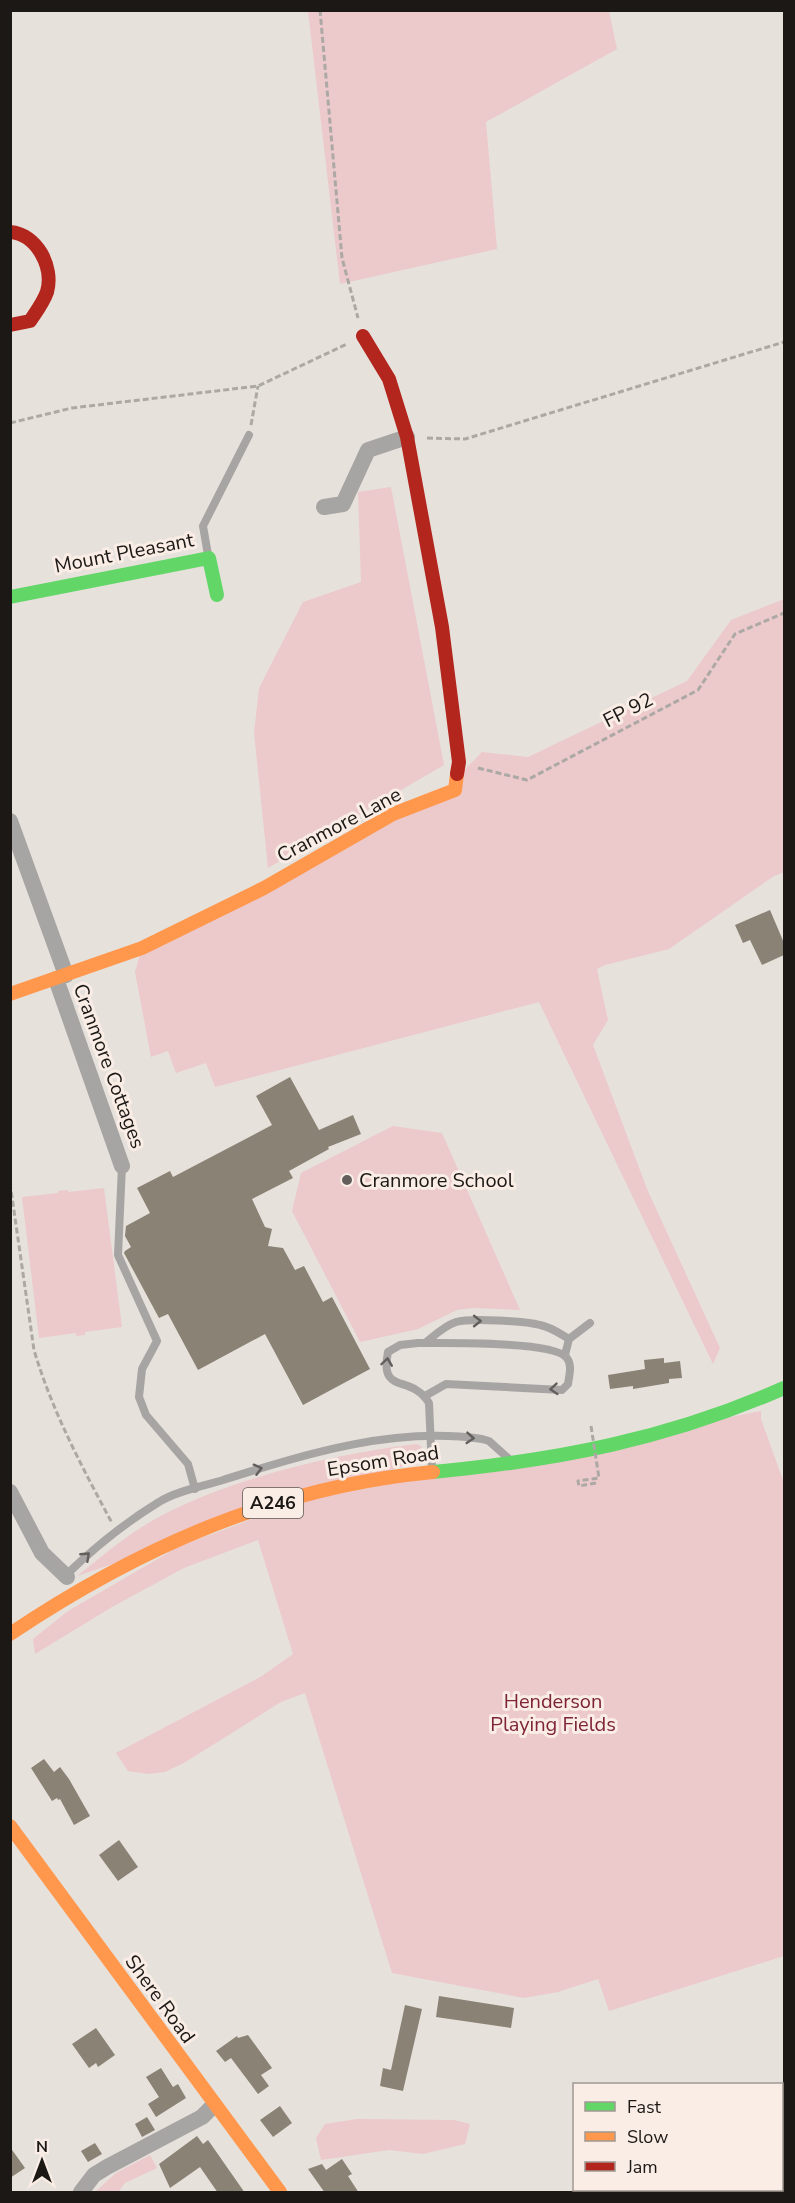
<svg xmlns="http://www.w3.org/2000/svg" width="795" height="2203" font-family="'Nunito Sans',sans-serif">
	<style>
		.green { fill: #ecc9cb }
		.building { fill: #8a8275 }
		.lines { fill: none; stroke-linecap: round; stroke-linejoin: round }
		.path { stroke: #aca9a5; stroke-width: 3; stroke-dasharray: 6 3; stroke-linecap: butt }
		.lane { stroke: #a7a5a3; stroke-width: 8 }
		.street { stroke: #a7a5a3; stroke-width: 16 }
		.fast { stroke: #63d668; stroke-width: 14 }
		.slow { stroke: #ff974d; stroke-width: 14 }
		.jam { stroke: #b3261e; stroke-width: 14 }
		.path-bridge { stroke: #aca9a5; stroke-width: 3; stroke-dasharray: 6 3; stroke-linecap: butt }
		.oneway { stroke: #625e5c }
		.poi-dot { fill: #635e5b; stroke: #f9ede5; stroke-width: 2 }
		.labels { text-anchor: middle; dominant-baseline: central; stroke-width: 6; stroke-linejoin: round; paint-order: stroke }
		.shield { fill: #f9ede5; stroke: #5e5853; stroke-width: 1.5 }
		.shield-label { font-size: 18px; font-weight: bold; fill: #1c1815 }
		.street-label { font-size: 20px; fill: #1c1815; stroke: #f9ede5 }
		.poi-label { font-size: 20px; fill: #1c1815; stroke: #f9ede5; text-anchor: start }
		.park-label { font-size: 20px; fill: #7e2338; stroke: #f9ede5 }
	</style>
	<rect width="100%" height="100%" fill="#e7e1dc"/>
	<g class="green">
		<polygon points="308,11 609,11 617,49 486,122 497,249 340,284"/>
		<polygon points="391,487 444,765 268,868 254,733 259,688 303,602 361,582 358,492"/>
		<polygon points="784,599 784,872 774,876 669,949 605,965 597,969 608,1020 593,1045 647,1189 720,1348 713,1364 539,1002 215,1087 206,1063 176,1073 168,1051 151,1057 135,972 142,948 437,798 482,752 528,757 687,681 731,620"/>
		<polygon points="393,1126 442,1133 520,1310 474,1308 457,1310 418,1329 360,1342 292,1211 301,1173"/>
		<polygon points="104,1188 122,1327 85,1332 85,1335 76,1336 76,1333 39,1338 22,1197 58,1193 58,1191 68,1190 68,1192"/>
		<polygon points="761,1411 761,1419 784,1483 784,1956 609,2011 598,1979 558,1992 524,1998 392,1973 305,1693 281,1702 184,1763 165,1772 148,1774 128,1771 116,1753 262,1676 293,1654 258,1540 184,1568 112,1607 35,1654 33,1639 68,1611 180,1546 298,1502"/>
		<path d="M 416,1444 L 421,1446 L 423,1454 L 421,1460 L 77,1576 C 100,1558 124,1537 150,1522 C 223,1480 333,1454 416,1444 Z"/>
		<polygon points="357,2119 454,2120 470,2124 465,2144 423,2154 389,2150 321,2160 316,2138 325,2124"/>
		<polygon points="150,2155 157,2168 125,2183 118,2192 95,2192 116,2173"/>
	</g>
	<g class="building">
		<polygon points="770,910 784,943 784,955 762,965 750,940 743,943 735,925"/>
		<polygon points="290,1077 319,1130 353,1115 361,1134 328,1147 329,1149 289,1171 293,1178 252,1199 265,1227 272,1229 268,1246 283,1248 295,1270 304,1266 323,1302 332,1297 370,1369 303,1405 265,1334 198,1370 168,1314 159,1318 124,1253 125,1251 131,1247 125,1236 126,1226 150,1213 137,1188 170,1171 173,1177 272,1125 256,1096"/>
		<polygon points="664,1358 664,1363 680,1361 682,1378 669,1379 669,1383 633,1389 633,1386 610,1389 608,1375 645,1369 644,1360"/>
		<polygon points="44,1759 54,1772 60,1767 69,1779 90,1816 74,1825 60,1799 58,1800 57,1798 52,1801 31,1768"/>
		<polygon points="119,1840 138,1867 118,1881 99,1855"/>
		<polygon points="439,1996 514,2008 511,2028 436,2017"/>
		<polygon points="405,2005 422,2009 403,2091 380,2086 383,2068 391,2070"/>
		<polygon points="96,2028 115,2055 98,2067 96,2063 89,2068 72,2044"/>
		<polygon points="248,2035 272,2068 261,2075 269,2086 258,2094 231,2058 225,2062 216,2051 237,2036 238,2038"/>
		<polygon points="161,2068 173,2087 178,2084 186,2098 156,2117 148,2104 159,2097 146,2077"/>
		<polygon points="280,2106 292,2123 273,2137 260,2120"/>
		<polygon points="147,2117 155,2130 142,2137 135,2124"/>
		<polygon points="197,2136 203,2144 208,2140 245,2193 218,2193 200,2167 170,2188 159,2164"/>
		<polygon points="95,2143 102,2154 88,2162 81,2151"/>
		<polygon points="10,2147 25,2168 10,2178"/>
		<polygon points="342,2159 352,2174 348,2176 359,2193 325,2193 308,2169 322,2164 326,2170"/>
	</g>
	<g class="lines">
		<g class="path">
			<polyline points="320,10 342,258 358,318"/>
			<polyline points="10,423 72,408 258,386 347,344"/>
			<polyline points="251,425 258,386"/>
			<polyline points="427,438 465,439 784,342"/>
			<polyline points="478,768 527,780 698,690 735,634 784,613"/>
			<path d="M 10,1183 L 34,1350 C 52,1411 82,1467 112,1523"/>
			<polyline points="596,1483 579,1486 578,1481 599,1478"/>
		</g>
		<g class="lane">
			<polyline points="208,555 203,526 249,435"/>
			<polyline points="122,1166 118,1255 157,1341 142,1369 139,1397 146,1415 188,1464 195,1489"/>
			<path d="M 425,1343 C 435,1335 444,1326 456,1322 C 470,1318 525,1321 540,1325 C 551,1327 559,1333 569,1339"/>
			<polyline points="565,1355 569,1339 590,1323"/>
			<path d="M 425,1396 L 446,1384 L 562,1390 L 568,1384 C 569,1376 573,1364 566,1357 C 552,1341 444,1343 418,1343 L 400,1345 L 388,1352 C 379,1396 411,1373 429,1403 L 432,1469"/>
			<path d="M 66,1578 L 66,1575 C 94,1548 126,1522 159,1502 C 176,1491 204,1486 223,1480 C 306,1454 394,1426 482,1439 L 489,1441 L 508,1458"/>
		</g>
		<g class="street">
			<polyline points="324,507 343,504 368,450 407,437"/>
			<polyline points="10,821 66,975"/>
			<polyline points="56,979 122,1166"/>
			<polyline points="10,1492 42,1553 67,1577"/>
			<polyline points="81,2192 94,2175 107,2167 202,2117 214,2105"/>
		</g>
		<g class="fast">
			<polyline points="10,597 209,558 217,595"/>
			<path d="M 433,1472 C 559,1460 668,1439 784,1388"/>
		</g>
		<g class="slow">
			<polyline points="10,994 142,948 264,888 393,814 455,790 457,774"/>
			<path d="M 10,1634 C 140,1547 275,1487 433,1472"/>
			<polyline points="10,1826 280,2192"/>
		</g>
		<g class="jam">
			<path d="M 10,232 C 37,234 54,267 47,292 C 43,303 36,312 30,321 L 10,325"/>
			<polyline points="363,336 389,379 407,437 442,627 459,762 457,774"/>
		</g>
		<polyline class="path-bridge" points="591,1426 599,1478"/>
	</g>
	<defs><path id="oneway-chevron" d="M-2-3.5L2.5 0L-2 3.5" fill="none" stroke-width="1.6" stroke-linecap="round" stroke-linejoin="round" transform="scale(1.5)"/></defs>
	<g class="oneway">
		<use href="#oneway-chevron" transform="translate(477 1321)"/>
		<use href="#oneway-chevron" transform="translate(387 1362) rotate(-82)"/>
		<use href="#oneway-chevron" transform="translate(554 1389) rotate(175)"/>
		<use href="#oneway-chevron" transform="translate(470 1438) rotate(4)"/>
		<use href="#oneway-chevron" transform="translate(258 1469) rotate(-15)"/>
		<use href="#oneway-chevron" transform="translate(86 1556) rotate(-43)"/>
	</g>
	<circle class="poi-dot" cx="347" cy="1180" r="6"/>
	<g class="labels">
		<rect class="shield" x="243" y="1488" width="60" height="30" rx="4.5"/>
		<g class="shield-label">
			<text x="273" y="1503">A246</text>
		</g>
		<g class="street-label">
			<text transform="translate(124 553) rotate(-11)">Mount Pleasant</text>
			<text transform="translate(628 710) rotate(-27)">FP 92</text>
			<text transform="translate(339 825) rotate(-28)">Cranmore Lane</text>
			<text transform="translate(109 1066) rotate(70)">Cranmore Cottages</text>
			<text transform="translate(383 1461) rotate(-9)">Epsom Road</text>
			<text transform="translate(160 1999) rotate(54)">Shere Road</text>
		</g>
		<g class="poi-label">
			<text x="359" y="1180">Cranmore School</text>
		</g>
		<g class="park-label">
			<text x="553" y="1701">Henderson<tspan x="553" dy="23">Playing Fields</tspan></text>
		</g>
	</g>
	<rect width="795" height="2203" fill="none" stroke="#1c1815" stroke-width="24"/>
	<rect x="573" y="2083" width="210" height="108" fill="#f9ede5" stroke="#a19892" stroke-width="1.5"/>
	<rect x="585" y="2102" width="30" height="9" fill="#63d668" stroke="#a19892" stroke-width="1.5"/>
	<text x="627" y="2113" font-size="18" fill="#1c1815">Fast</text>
	<rect x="585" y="2132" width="30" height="9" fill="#ff974d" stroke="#a19892" stroke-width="1.5"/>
	<text x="627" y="2143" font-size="18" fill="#1c1815">Slow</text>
	<rect x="585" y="2162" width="30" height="9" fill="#b3261e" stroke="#a19892" stroke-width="1.5"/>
	<text x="627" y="2173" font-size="18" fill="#1c1815">Jam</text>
	<g transform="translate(42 2161)" stroke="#f9ede5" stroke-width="4.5" paint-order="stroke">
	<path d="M0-4.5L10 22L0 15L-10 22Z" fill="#1c1815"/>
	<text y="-9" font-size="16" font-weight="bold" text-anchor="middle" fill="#1c1815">N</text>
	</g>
</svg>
